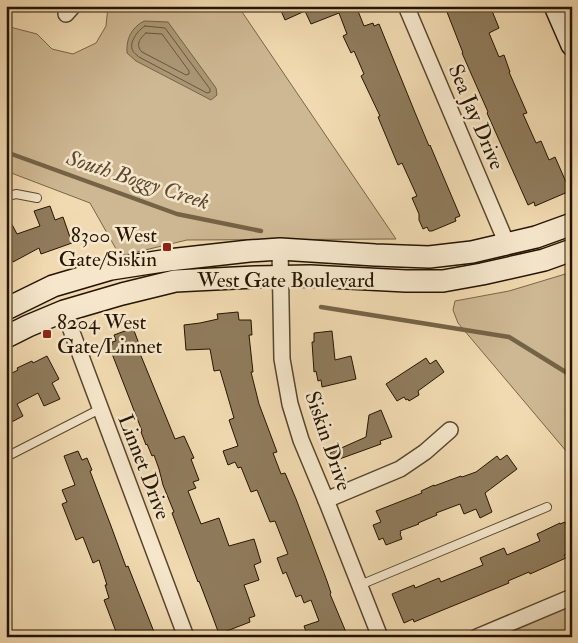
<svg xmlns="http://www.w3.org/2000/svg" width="578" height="643" font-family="'IM FELL Double Pica',serif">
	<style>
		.green { fill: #ceb893; stroke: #79664a }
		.water { fill: #ab9775; stroke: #756346 }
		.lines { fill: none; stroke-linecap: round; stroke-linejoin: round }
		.shore { stroke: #68563a; stroke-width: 1 }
		.stream { stroke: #756346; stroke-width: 4.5 }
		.building { fill: #8f7b5c; stroke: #241400 }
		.lane-casing { stroke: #57462c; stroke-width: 10 }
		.street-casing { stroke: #57462c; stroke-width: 18 }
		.secondary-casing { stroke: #241400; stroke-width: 24 }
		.lane { stroke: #f6e7cc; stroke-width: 8 }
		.street { stroke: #f6e7cc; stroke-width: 15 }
		.secondary { stroke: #f6e7cc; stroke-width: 21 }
		.poi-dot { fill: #8f2418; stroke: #f6e7cc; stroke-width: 2 }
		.labels { text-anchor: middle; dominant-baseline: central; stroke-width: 5; stroke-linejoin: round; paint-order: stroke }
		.street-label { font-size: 21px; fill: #241400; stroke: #f6e7cc }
		.poi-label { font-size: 21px; fill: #241400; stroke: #f6e7cc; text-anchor: end }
		.water-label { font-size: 22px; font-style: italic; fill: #5a482f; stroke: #f6e7cc }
	</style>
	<rect width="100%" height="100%" fill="#f1dab1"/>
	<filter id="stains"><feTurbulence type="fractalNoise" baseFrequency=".004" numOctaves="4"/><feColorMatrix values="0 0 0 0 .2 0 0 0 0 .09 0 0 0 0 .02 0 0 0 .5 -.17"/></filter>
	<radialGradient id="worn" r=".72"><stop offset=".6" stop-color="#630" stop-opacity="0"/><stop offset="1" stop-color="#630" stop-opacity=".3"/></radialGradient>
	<g class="green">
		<polygon points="108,6 238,6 396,239 187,240 120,256 90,203 6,171 6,26 37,34 52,49 73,54 96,43 106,26"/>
		<polygon points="572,272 572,458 458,323 453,310 455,301 509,291"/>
		<polygon points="572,604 572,637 496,637"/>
	</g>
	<path class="water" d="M 144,21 L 168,22 L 216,88 L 217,95 L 211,100 L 136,61 L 127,53 C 126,39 131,28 144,21 Z"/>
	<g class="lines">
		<g class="shore">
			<path d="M 145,26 L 165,28 L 210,89 L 210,92 L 207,93 L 139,57 C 139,57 133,52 133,51 C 128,43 138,30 145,26 Z"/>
			<path d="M 146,33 L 162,34 L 189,71 L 189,74 L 186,75 L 142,52 C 135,45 140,38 146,33 Z"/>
		</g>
		<g class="stream">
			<polyline points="6,152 177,214 261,231"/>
			<polyline points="321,307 509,337 572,376"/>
		</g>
	</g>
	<g class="building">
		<polygon points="279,6 356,6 364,26 373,23 374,26 379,24 416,115 429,146 430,145 460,216 455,218 456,221 432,231 429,231 427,227 423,229 419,220 419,214 412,198 417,196 402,163 398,165 378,117 380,116 361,76 364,74 354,51 351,53 343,36 347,34 339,13 311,24 305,11 285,20"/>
		<polygon points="448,6 490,6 499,28 489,33 499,57 504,55 510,72 509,72 527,113 523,114 536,143 541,141 549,160 555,157 570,191 535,206 534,202 528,205 487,113 488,112 462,53 463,53 447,12 450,10"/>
		<polygon points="50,206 55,220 63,217 72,243 41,254 39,248 13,262 12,260 6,263 6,213 17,234 40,226 34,211"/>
		<polygon points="238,312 239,320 251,320 252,335 249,335 253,372 251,372 259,404 277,452 273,453 281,474 285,473 296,499 327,581 331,593 330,594 348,637 308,637 304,626 319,621 311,600 304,603 301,595 296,597 286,572 283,574 277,558 288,554 275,521 270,522 257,490 251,492 241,467 238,468 235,462 228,465 223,451 238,446 229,420 234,418 220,370 214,371 210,349 186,350 184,325 200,323 218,319 217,314"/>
		<polygon points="133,328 141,349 139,351 175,439 184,436 194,458 191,459 199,480 193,482 196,488 188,491 201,524 219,518 229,546 254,539 261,562 254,565 259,580 244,585 255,616 249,618 250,622 219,634 212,615 199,581 198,582 172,513 174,512 163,485 159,469 154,455 152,456 147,444 146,445 141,432 142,431 109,346 113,344 112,342 116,341 114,335"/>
		<polygon points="332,331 335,360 351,356 356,379 322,387 321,380 318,381 316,371 314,372 312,342 314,342 314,333"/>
		<polygon points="47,356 59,379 52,383 60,399 44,406 38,393 17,404 23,416 6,425 6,376 18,370 17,368 32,361 33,363"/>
		<polygon points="426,358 430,364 436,360 444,372 418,391 419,395 409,401 408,399 406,400 404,397 397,401 386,384"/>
		<polygon points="381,410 392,437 380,441 381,444 334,461 330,453 366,437 369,415"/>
		<polygon points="78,451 82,460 87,458 92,470 90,471 111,526 126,567 128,566 156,637 118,637 104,600 109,598 105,585 107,585 99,560 93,563 83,537 76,540 62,504 67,502 62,490 75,485 64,456"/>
		<polygon points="507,455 517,469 485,493 492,512 480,518 476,509 464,514 460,504 436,513 437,515 418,523 419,524 400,531 401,533 400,534 402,539 386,545 383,538 379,540 373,525 381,522 376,511 422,493 421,491 434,485 434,486 461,476 462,477 476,472 497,456 500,460"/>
		<polygon points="565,522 572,537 572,552 564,555 566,558 530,574 529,572 508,581 509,583 438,612 414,622 413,619 404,623 392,594 414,585 415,588 439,578 441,582 483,565 480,558 504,548 507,555 540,541 537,534 560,523 560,524"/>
	</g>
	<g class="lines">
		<g class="lane-casing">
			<g id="lane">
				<polyline points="6,197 16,194 37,198"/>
				<polyline points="6,457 100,409"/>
				<polyline points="360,585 547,507"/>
			</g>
		</g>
		<g class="street-casing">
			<g id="street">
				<polyline points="406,6 507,244"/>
				<polyline points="66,14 73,6"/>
				<polyline points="280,249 282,359 290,404 301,440 326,500 380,637"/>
				<polyline points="64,311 186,637"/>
				<polyline points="326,500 400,469 425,452 450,430"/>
				<polyline points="477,637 572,597"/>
			</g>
		</g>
		<g class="secondary-casing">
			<g id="secondary">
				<polyline points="555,6 572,45"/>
				<polyline points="6,309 53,286 111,269 169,260 249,251 280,249 375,255 429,257 472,252 536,237 572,224"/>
				<polyline points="6,337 28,326 64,311 122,294 175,281 255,277 310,276 406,281 443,281 482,274 544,260 572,250"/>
			</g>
		</g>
		<use href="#lane" class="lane"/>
		<use href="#street" class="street"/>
		<use href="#secondary" class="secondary"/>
	</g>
	<g class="poi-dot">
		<rect x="162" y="242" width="10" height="10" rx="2.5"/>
		<rect x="42" y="329" width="10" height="10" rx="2.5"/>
	</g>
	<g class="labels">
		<g class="street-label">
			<text transform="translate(476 117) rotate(67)">Sea Jay Drive</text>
			<text x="286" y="280">West Gate Boulevard</text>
			<text transform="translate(328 441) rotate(71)">Siskin Drive</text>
			<text transform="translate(144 467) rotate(69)">Linnet Drive</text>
		</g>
		<g class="poi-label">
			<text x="157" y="235">8300 West<tspan x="157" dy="24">Gate/Siskin</tspan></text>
			<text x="57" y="322" text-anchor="start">8204 West<tspan x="57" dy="24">Gate/Linnet</tspan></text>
		</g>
		<g class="water-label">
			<text transform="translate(138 180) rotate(18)">South Boggy Creek</text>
		</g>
	</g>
	<rect width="578" height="643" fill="none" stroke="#f1dab1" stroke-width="25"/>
	<rect x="8" y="8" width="563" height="628" fill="none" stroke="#241400" stroke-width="2.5"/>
	<rect x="12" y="12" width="553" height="618" fill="none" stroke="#241400"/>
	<rect width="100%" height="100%" filter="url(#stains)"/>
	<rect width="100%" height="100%" fill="url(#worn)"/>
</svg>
